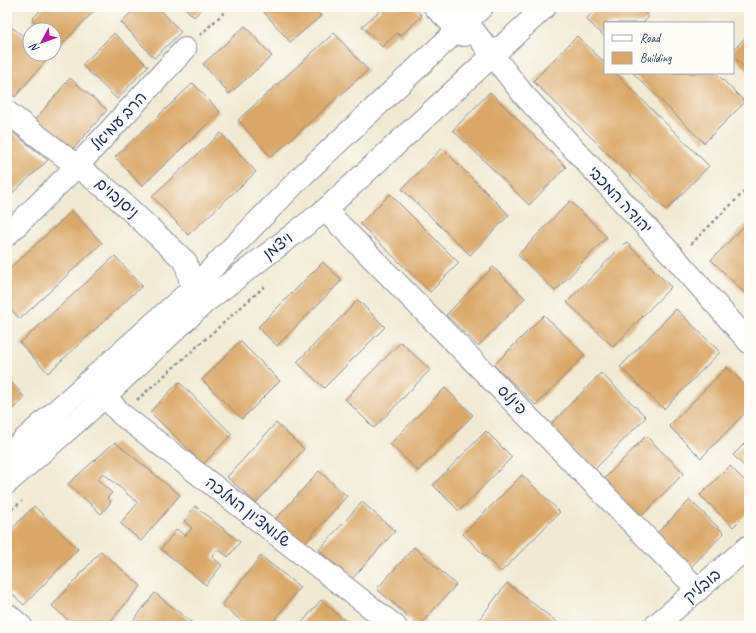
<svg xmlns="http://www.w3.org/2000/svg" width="756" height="633" font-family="Caveat,'Playpen Sans Hebrew',sans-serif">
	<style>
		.building { fill: #daa767 }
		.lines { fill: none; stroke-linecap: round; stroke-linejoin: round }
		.minor-casing { stroke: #868c98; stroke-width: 24 }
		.path { stroke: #868c98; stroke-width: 2.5; stroke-dasharray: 3 3; stroke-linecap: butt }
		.minor { stroke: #fff; stroke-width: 22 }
		.labels { text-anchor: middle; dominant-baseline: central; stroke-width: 3; stroke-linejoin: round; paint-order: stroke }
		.street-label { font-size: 16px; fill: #1b2f5e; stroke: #fdfcf7 }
	</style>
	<rect width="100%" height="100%" fill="#fdfcf7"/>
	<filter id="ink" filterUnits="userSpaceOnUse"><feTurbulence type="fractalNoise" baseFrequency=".025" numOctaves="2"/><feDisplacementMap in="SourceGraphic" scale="8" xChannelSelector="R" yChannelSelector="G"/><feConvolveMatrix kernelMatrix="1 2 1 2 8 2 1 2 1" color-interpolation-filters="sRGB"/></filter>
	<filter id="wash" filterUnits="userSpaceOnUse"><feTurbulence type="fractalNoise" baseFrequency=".012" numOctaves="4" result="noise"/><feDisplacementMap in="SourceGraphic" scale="16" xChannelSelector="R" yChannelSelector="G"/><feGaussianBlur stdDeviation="0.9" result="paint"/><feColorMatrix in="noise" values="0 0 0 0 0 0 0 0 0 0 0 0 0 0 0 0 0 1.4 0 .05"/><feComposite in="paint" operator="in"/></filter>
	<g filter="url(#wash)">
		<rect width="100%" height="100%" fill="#f1ead3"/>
		<g id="blocks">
			<g class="building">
				<polygon points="44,7 96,7 97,8 60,46 54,41 54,30 43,30 32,19"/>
				<polygon points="137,7 158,7 181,32 154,58 121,22"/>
				<polygon points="184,7 203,7 194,17"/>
				<polygon points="270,7 313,7 321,16 290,42 264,12"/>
				<polygon points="378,7 414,7 422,16 400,36 397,33 382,47 362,26 381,10"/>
				<polygon points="598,7 638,7 649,17 643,23 605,23 605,37 586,19"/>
				<polygon points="245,26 272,56 229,94 203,64"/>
				<polygon points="13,28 30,42 30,54 43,54 48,58 15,97 7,90 7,35"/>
				<polygon points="114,33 148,66 117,99 82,65"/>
				<polygon points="334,33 368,70 271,157 238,120"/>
				<polygon points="749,34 749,72 733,56 733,50"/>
				<polygon points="577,36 605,63 605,73 615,73 709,166 666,210 533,81"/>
				<polygon points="633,73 716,73 745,102 704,143"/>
				<polygon points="70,78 107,110 71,151 35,120"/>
				<polygon points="193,83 220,112 142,186 115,157"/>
				<polygon points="490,92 566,167 529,205 453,130"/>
				<polygon points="7,128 48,160 7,198"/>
				<polygon points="221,133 256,172 188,235 152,196"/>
				<polygon points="442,148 509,215 470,255 402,189"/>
				<polygon points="390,194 459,263 430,292 360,224"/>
				<polygon points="570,201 607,237 555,291 518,255"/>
				<polygon points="72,211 102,243 20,319 7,305 7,271"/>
				<polygon points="749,221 749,297 711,260"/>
				<polygon points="626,242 671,287 613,347 567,302"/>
				<polygon points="115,256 142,286 48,373 20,343"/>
				<polygon points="323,262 342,280 277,346 258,327"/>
				<polygon points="493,267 525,298 478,346 446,315"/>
				<polygon points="358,300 385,327 324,388 297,362"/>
				<polygon points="676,309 720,352 664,409 620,367"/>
				<polygon points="544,315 585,355 536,405 494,365"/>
				<polygon points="240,341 280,381 242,419 202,380"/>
				<polygon points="401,342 430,370 374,428 345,399"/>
				<polygon points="727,367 749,389 749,409 701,458 669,426"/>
				<polygon points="601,373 646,417 593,471 548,427"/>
				<polygon points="7,377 25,398 7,414"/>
				<polygon points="179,382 232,434 203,464 150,412"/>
				<polygon points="445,388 473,415 418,471 390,444"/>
				<polygon points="276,423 304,449 256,503 227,477"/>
				<polygon points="486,431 512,457 459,511 433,485"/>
				<polygon points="646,436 684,473 639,519 601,482"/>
				<polygon points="749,439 749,471 733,455"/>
				<polygon points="115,442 180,495 141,541 120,523 138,503 103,473 97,479 112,493 107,498 111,502 101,514 68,484"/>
				<polygon points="730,466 749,485 749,511 733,527 700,495"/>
				<polygon points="319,471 347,496 304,544 276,519"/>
				<polygon points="522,475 560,512 501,572 463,534"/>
				<polygon points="690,500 724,533 691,567 657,533"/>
				<polygon points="362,502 395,531 352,579 319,550"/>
				<polygon points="34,506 78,549 24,605 7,589 7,534"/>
				<polygon points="195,506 240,542 228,557 218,549 212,557 222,565 206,585 161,549 177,529 185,536 192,528 184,521"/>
				<polygon points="414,547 456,585 419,626 377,589"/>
				<polygon points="101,551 141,586 106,626 75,626 52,606"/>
				<polygon points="261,556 300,587 270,626 248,626 222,605"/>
				<polygon points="507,583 562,626 474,626"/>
				<polygon points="155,593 196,626 129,626"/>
				<polygon points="321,600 351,626 299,626"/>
			</g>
		</g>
	</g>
	<g filter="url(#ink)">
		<use href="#blocks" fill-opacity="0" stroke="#868c98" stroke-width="1"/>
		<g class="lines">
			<g class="minor-casing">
				<g id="minor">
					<polyline points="435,7 464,35"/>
					<polyline points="455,7 523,94 676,259 749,342"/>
					<polyline points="7,112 113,194 186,262 192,289 199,297"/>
					<polyline points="325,210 698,590"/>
					<polyline points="7,235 78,165 185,49"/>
					<polyline points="105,396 121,414 395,626"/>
					<polyline points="7,455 192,289 302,176 482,7"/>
					<polyline points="7,483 89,411 204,303 325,210 545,7"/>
					<polyline points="7,614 21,626"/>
					<polyline points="655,626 749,546"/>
				</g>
			</g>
			<g class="path">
				<polyline points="200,35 230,7"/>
				<polyline points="691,244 749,187"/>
				<polyline points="137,400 266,285"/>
				<polyline points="7,513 22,501"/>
			</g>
			<use href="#minor" class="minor"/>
		</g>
	</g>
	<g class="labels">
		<g class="street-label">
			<text transform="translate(119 121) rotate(-47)">הרב עמיאל</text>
			<text transform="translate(117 198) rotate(41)">ניסנבוים</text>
			<text transform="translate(620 200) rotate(47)">יהודה המכבי</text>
			<text transform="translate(278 246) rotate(-37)">ויצמן</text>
			<text transform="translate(512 400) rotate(46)">פינלס</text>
			<text transform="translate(248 512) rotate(38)">שלומציון המלכה</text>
			<text transform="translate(702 586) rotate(-40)">בובליק</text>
		</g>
	</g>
	<rect width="756" height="633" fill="none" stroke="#fdfcf7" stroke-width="24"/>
	<rect x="604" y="22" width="130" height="52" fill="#fdfcf7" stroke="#a3aaba"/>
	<rect x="612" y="35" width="20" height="6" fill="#ffffff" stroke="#a3aaba"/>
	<text x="640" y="42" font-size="12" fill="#1b2f5e">Road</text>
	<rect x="612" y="52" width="20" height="12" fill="#daa767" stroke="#a3aaba"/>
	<text x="640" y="62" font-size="12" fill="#1b2f5e">Building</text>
	<g transform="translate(42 42) rotate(229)"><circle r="19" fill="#fdfcf7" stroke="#a3aaba"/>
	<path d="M0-3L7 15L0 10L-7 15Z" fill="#b5179e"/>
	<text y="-6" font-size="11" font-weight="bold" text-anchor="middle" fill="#1b2f5e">N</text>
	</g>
</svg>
